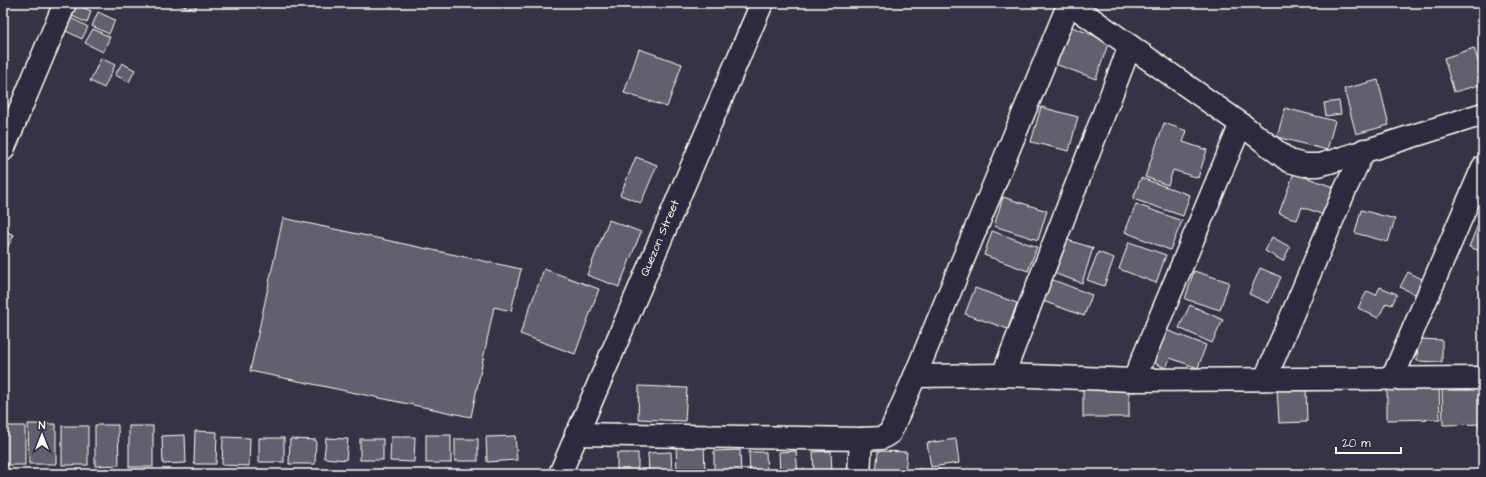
<svg xmlns="http://www.w3.org/2000/svg" width="1486" height="477" font-family="'Architects Daughter',sans-serif">
	<style>
		.building { fill: #635f6d; stroke: #fff }
		.lines { fill: none; stroke-linecap: round; stroke-linejoin: round }
		.minor-casing { stroke: #fff; stroke-width: 25 }
		.tertiary-casing { stroke: #fff; stroke-width: 25 }
		.minor { stroke: #2f2a3d; stroke-width: 22 }
		.tertiary { stroke: #2f2a3d; stroke-width: 22 }
		.labels { text-anchor: middle; dominant-baseline: central; stroke-width: 3; stroke-linejoin: round; paint-order: stroke }
		.street-label { font-size: 12px; fill: #fff; stroke: #2f2a3d }
	</style>
	<rect width="100%" height="100%" fill="#373345"/>
	<filter id="ink" filterUnits="userSpaceOnUse"><feTurbulence type="fractalNoise" baseFrequency=".025" numOctaves="2"/><feDisplacementMap in="SourceGraphic" scale="8" xChannelSelector="R" yChannelSelector="G"/><feConvolveMatrix kernelMatrix="1 2 1 2 8 2 1 2 1" color-interpolation-filters="sRGB"/></filter>
	<g filter="url(#ink)">
		<g class="building">
			<polygon points="72,3 91,11 87,23 66,13"/>
			<polygon points="181,3 197,3 195,10 180,5"/>
			<polygon points="98,12 115,20 109,34 92,26"/>
			<polygon points="69,17 88,27 82,39 62,29"/>
			<polygon points="1069,26 1109,41 1096,79 1055,64"/>
			<polygon points="93,29 110,37 103,52 85,43"/>
			<polygon points="1474,48 1483,77 1483,84 1454,92 1444,58"/>
			<polygon points="639,49 682,64 667,107 624,93"/>
			<polygon points="101,58 115,65 104,88 90,81"/>
			<polygon points="122,63 135,70 129,82 115,75"/>
			<polygon points="1378,80 1389,125 1356,134 1344,89"/>
			<polygon points="1339,101 1341,114 1326,116 1324,103"/>
			<polygon points="1041,107 1078,117 1069,151 1031,142"/>
			<polygon points="1285,108 1335,121 1327,150 1277,137"/>
			<polygon points="1164,123 1187,131 1183,142 1207,150 1198,178 1173,170 1168,185 1145,177"/>
			<polygon points="636,157 657,165 641,203 620,195"/>
			<polygon points="1294,173 1333,187 1324,215 1302,207 1297,220 1279,213"/>
			<polygon points="1141,178 1190,195 1183,216 1133,199"/>
			<polygon points="1003,197 1047,211 1038,240 994,226"/>
			<polygon points="1136,204 1182,221 1170,250 1125,232"/>
			<polygon points="1361,210 1395,219 1388,242 1355,233"/>
			<polygon points="1483,212 1483,252 1469,247"/>
			<polygon points="283,218 521,269 511,311 494,307 471,417 250,371"/>
			<polygon points="609,220 641,232 619,287 587,275"/>
			<polygon points="3,230 14,235 3,255"/>
			<polygon points="992,231 1037,247 1028,271 984,255"/>
			<polygon points="1272,237 1290,247 1283,261 1265,251"/>
			<polygon points="1061,238 1093,248 1082,283 1050,272"/>
			<polygon points="1129,242 1166,255 1156,283 1119,269"/>
			<polygon points="1098,252 1114,258 1104,286 1087,280"/>
			<polygon points="1260,268 1281,277 1269,303 1249,294"/>
			<polygon points="544,269 599,289 575,354 520,334"/>
			<polygon points="1194,271 1229,282 1220,310 1185,299"/>
			<polygon points="1408,272 1424,280 1417,295 1400,287"/>
			<polygon points="1048,278 1092,295 1084,316 1040,300"/>
			<polygon points="1380,287 1397,294 1392,305 1386,303 1378,318 1358,308 1367,291 1376,295"/>
			<polygon points="975,288 1017,303 1008,329 965,314"/>
			<polygon points="1190,305 1223,320 1212,343 1179,328"/>
			<polygon points="1166,330 1206,345 1198,368 1170,358 1166,368 1154,363"/>
			<polygon points="1418,339 1442,340 1442,362 1417,361"/>
			<polygon points="1439,385 1440,419 1387,420 1387,386"/>
			<polygon points="639,386 687,388 685,421 638,419"/>
			<polygon points="1306,387 1307,422 1279,423 1277,388"/>
			<rect x="1083" y="389" width="46" height="28"/>
			<polygon points="1442,389 1483,389 1483,424 1443,425"/>
			<polygon points="28,424 56,424 56,464 29,464"/>
			<polygon points="95,425 118,425 119,465 95,466"/>
			<rect x="3" y="426" width="22" height="39"/>
			<rect x="62" y="426" width="26" height="39"/>
			<rect x="129" y="426" width="24" height="41"/>
			<polygon points="195,431 217,432 216,464 194,464"/>
			<polygon points="185,435 186,463 163,464 162,436"/>
			<rect x="426" y="435" width="25" height="28"/>
			<polygon points="515,436 517,460 487,462 486,437"/>
			<polygon points="223,437 250,438 249,466 222,465"/>
			<polygon points="391,437 415,437 414,462 390,461"/>
			<rect x="259" y="438" width="25" height="24"/>
			<polygon points="326,438 348,439 346,460 324,458"/>
			<polygon points="290,439 316,440 315,464 289,464"/>
			<rect x="360" y="439" width="23" height="21"/>
			<rect x="455" y="439" width="23" height="22"/>
			<polygon points="956,439 959,463 931,467 927,443"/>
			<polygon points="704,443 705,474 677,474 676,444"/>
			<polygon points="740,450 741,474 714,474 714,451"/>
			<polygon points="796,451 798,474 780,474 779,452"/>
			<polygon points="831,451 832,474 814,474 813,452"/>
			<polygon points="878,451 907,452 905,474 876,474"/>
			<polygon points="671,452 672,474 649,474 648,453"/>
			<polygon points="749,452 766,452 767,474 750,474"/>
			<rect x="617" y="453" width="21" height="21"/>
			<polygon points="918,469 941,470 941,474 917,474"/>
		</g>
		<g class="lines">
			<g class="minor-casing">
				<g id="minor">
					<polyline points="3,150 65,3"/>
					<polyline points="1003,375 1130,46"/>
					<polyline points="915,376 1003,375 1134,380 1483,378"/>
					<polyline points="1265,379 1345,190 1364,150"/>
					<polyline points="1392,379 1483,167"/>
					<polyline points="1134,380 1241,124"/>
					<polyline points="576,434 861,439 882,438 890,433 915,376 1069,3 1241,124 1289,161 1304,165 1319,165 1333,161 1483,114"/>
					<polyline points="859,474 861,439"/>
				</g>
			</g>
			<g class="tertiary-casing">
				<polyline id="tertiary" points="560,474 762,3"/>
			</g>
			<use href="#minor" class="minor"/>
			<use href="#tertiary" class="tertiary"/>
		</g>
	</g>
	<g class="labels">
		<g class="street-label">
			<text transform="translate(660 238) rotate(-67)">Quezon Street</text>
		</g>
	</g>
	<rect width="1486" height="477" fill="none" stroke="#2f2a3d" stroke-width="16"/>
	<rect x="8" y="8" width="1470" height="461" fill="none" stroke="#fff" stroke-width="1.5" filter="url(#ink)"/>
	<g transform="translate(42 435)" stroke="#2f2a3d" stroke-width="3" paint-order="stroke">
	<path d="M0-3L7 15L0 10L-7 15Z" fill="#ffffff"/>
	<text y="-6" font-size="11" font-weight="bold" text-anchor="middle" fill="#ffffff">N</text>
	</g>
	<path d="M1336 447v6h65v-6" fill="none" stroke="#ffffff" stroke-width="2"/>
	<text x="1342" y="447" font-size="12" fill="#ffffff" stroke="#2f2a3d" stroke-width="3" paint-order="stroke">20 m</text>
</svg>
